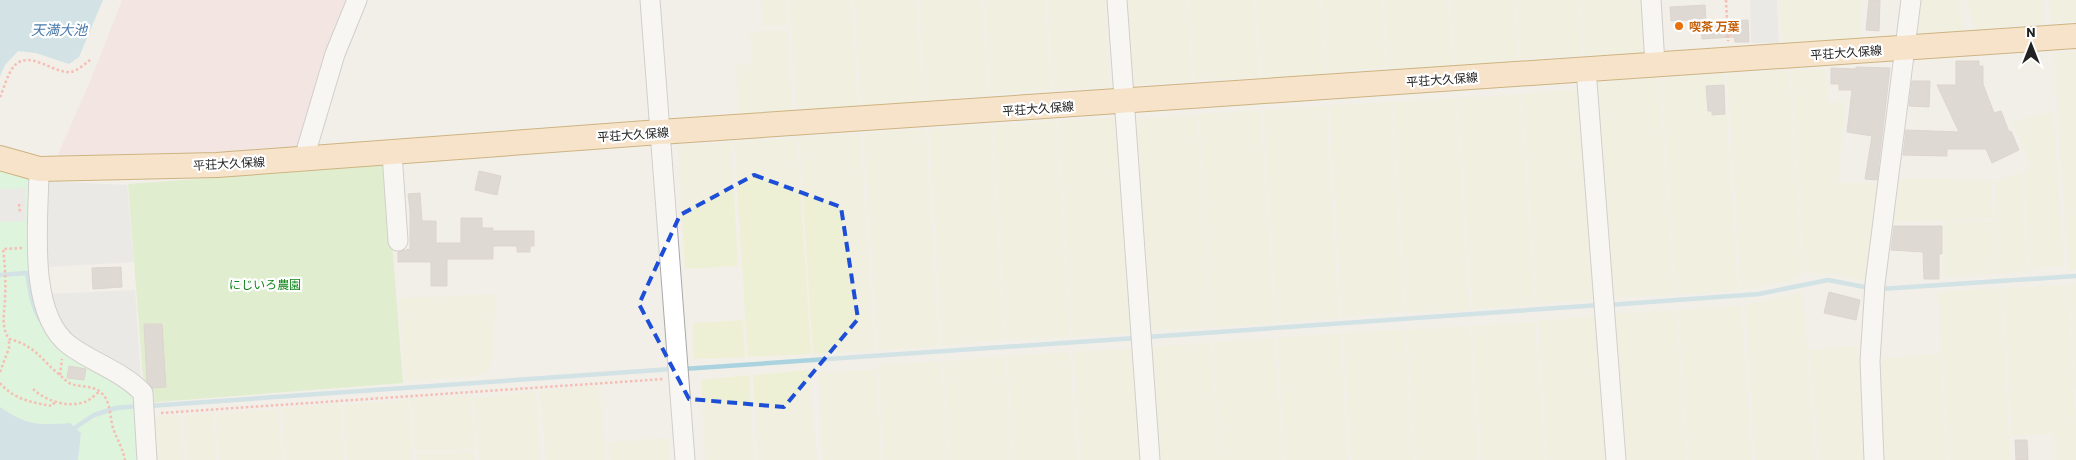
<svg xmlns="http://www.w3.org/2000/svg" width="2076" height="460" font-family="Barlow,'Noto Sans JP',sans-serif">
	<style>
		.commercial { fill: #f2dad9 }
		.farmland { fill: #eef0d5 }
		.grass { fill: #cdebb0 }
		.park { fill: #c8facc }
		.parking { fill: #e2e2e2 }
		.water { fill: #aad3df }
		.lines { fill: none; stroke-linecap: round; stroke-linejoin: round }
		.stream { stroke: #aad3df; stroke-width: 4.5 }
		.building { fill: #c7bfb8; stroke: #c4b6ab }
		.minor-casing { stroke: #a9a9a9; stroke-width: 21 }
		.major-casing { stroke: #a06b00; stroke-width: 26 }
		.path { stroke: #fa8072; stroke-width: 2.5; stroke-dasharray: 2.5 2.5; stroke-linecap: butt }
		.minor { stroke: #fff; stroke-width: 19 }
		.major { stroke: #fcd6a4; stroke-width: 24 }
		.marked { fill: none; stroke: #1d4ed8; stroke-width: 4; stroke-dasharray: 10 6; stroke-linejoin: round }
		.food-dot { fill: #e8710a; stroke: #fff; stroke-width: 2 }
		.labels { text-anchor: middle; dominant-baseline: central; stroke-width: 4.5; stroke-linejoin: round; paint-order: stroke }
		.food-label { font-size: 12px; font-weight: bold; fill: #c56008; stroke: #fff; text-anchor: start }
		.street-label { font-size: 12px; fill: #222; stroke: #fff }
		.park-label { font-size: 12px; fill: #0c8416; stroke: #fff }
		.water-label { font-size: 14px; font-style: italic; fill: #4a7aab; stroke: #fff }
	</style>
	<rect width="100%" height="100%" fill="#f2efe9"/>
	<polygon class="commercial" points="122,0 346,0 298,150 55,161 91,79"/>
	<g class="farmland">
		<polygon points="761,0 786,0 787,24 763,26"/>
		<polygon points="789,0 851,0 858,106 797,109"/>
		<polygon points="854,0 916,0 923,102 861,106"/>
		<polygon points="919,0 982,0 988,96 925,100"/>
		<polygon points="985,0 1045,0 1051,90 990,94"/>
		<polygon points="1048,0 1105,0 1110,87 1053,90"/>
		<polygon points="1124,0 1187,0 1192,81 1130,85"/>
		<polygon points="1189,0 1254,0 1259,78 1194,80"/>
		<polygon points="1256,0 1320,0 1325,74 1262,78"/>
		<polygon points="1322,0 1382,0 1386,67 1327,73"/>
		<polygon points="1384,0 1448,0 1453,67 1388,68"/>
		<polygon points="1451,0 1514,0 1518,60 1455,66"/>
		<polygon points="1516,0 1578,0 1582,56 1520,59"/>
		<polygon points="1580,0 1645,0 1649,52 1584,56"/>
		<polygon points="1779,0 1862,0 1860,40 1781,45"/>
		<polygon points="1916,0 1960,0 1962,31 1910,34"/>
		<polygon points="1967,0 2044,0 2044,21 2041,24 1974,29"/>
		<polygon points="2049,0 2076,0 2076,21 2051,22"/>
		<polygon points="787,30 793,112 739,115 736,64 752,63 750,32"/>
		<polygon points="2076,51 2076,269 2068,270 2054,53"/>
		<polygon points="1826,69 1828,103 1845,102 1838,183 1881,183 1867,282 1836,274 1804,273 1791,70"/>
		<polygon points="1789,70 1802,272 1792,280 1741,290 1727,74"/>
		<polygon points="1724,74 1738,291 1676,295 1661,78"/>
		<polygon points="1659,78 1674,295 1611,298 1596,82"/>
		<polygon points="1585,89 1600,299 1537,304 1522,94"/>
		<polygon points="1520,94 1535,305 1472,309 1458,98"/>
		<polygon points="1456,98 1469,310 1406,313 1393,102"/>
		<polygon points="1391,102 1404,312 1342,317 1329,105"/>
		<polygon points="1326,106 1339,318 1277,323 1263,110"/>
		<polygon points="1260,110 1275,324 1212,327 1199,114"/>
		<polygon points="2053,111 2064,266 2029,268 2024,172 2031,167 2012,123"/>
		<polygon points="1197,115 1211,328 1147,330 1134,119"/>
		<polygon points="1120,117 1136,333 1072,337 1058,121"/>
		<polygon points="1056,121 1070,337 1006,340 993,125"/>
		<polygon points="991,125 1004,340 942,346 929,129"/>
		<polygon points="926,129 939,346 878,351 863,133"/>
		<polygon points="860,133 875,351 813,354 799,137"/>
		<polygon points="797,138 811,354 748,357 734,142"/>
		<polygon points="731,142 738,266 685,269 678,145"/>
		<polygon points="2022,171 2027,273 1998,274 1995,181"/>
		<polygon points="1904,178 1991,180 1993,219 1889,222 1893,189"/>
		<polygon points="1995,221 1997,274 1944,277 1945,222"/>
		<polygon points="2069,284 2076,284 2076,394"/>
		<polygon points="2067,285 2076,423 2076,460 2056,460 2054,433 2012,436 2003,288"/>
		<polygon points="2001,288 2010,460 1949,460 1938,292"/>
		<polygon points="1803,292 1815,460 1755,460 1745,305"/>
		<polygon points="496,294 492,364 487,371 479,376 405,381 399,298"/>
		<polygon points="1741,306 1752,460 1688,460 1678,310"/>
		<polygon points="1676,310 1686,460 1623,460 1613,314"/>
		<polygon points="1601,316 1611,460 1547,460 1538,321"/>
		<polygon points="743,320 745,357 693,359 693,323"/>
		<polygon points="1535,322 1545,460 1481,460 1472,326"/>
		<polygon points="1470,326 1478,460 1415,460 1407,330"/>
		<polygon points="1405,330 1413,460 1351,460 1343,333"/>
		<polygon points="1340,333 1348,460 1285,460 1277,338"/>
		<polygon points="1274,338 1283,460 1220,460 1213,342"/>
		<polygon points="1211,343 1219,460 1155,460 1148,347"/>
		<polygon points="1858,346 1865,460 1819,460 1809,350"/>
		<polygon points="1135,349 1142,460 1080,460 1073,351"/>
		<polygon points="1070,352 1077,460 1014,460 1007,356"/>
		<polygon points="1940,354 1947,460 1883,460 1877,359"/>
		<polygon points="1005,356 1012,460 950,460 943,361"/>
		<polygon points="941,361 948,460 884,460 878,365"/>
		<polygon points="809,370 817,460 758,460 753,375"/>
		<polygon points="876,370 881,460 823,460 818,372"/>
		<polygon points="749,375 754,460 705,460 701,380"/>
		<polygon points="599,385 606,460 546,460 540,390"/>
		<polygon points="536,392 540,460 479,460 474,398"/>
		<polygon points="471,395 475,449 415,451 412,398"/>
		<polygon points="409,399 412,460 347,460 343,405"/>
		<polygon points="340,403 344,460 285,460 282,408"/>
		<polygon points="279,409 282,460 219,460 216,414"/>
		<polygon points="213,413 216,460 187,460 184,415"/>
		<polygon points="180,414 183,460 154,460 152,417"/>
		<polygon points="668,438 670,460 610,460 609,442"/>
		<polygon points="474,452 475,460 417,460 416,454"/>
	</g>
	<polygon class="grass" points="386,165 403,383 145,403 128,184"/>
	<path class="park" d="M 0,168 L 29,176 L 33,296 L 57,343 L 138,399 L 139,460 L 78,460 L 81,433 L 70,423 C 38,425 28,426 0,407 Z"/>
	<g class="parking">
		<polygon points="1750,0 1777,0 1779,43 1751,43"/>
		<polygon points="35,171 62,182 127,185 134,262 33,268"/>
		<polygon points="25,188 26,221 0,222 0,189"/>
		<polygon points="135,290 141,382 75,344 55,323 47,294"/>
	</g>
	<g class="water">
		<polygon points="0,0 103,0 79,57 69,64 36,53 18,51 5,65 0,76"/>
		<path d="M 0,407 C 28,426 38,425 70,423 L 81,433 L 78,460 L 0,460 Z"/>
	</g>
	<g class="lines">
		<g class="stream">
			<path d="M 0,275 L 27,273 C 30,291 32,309 43,324"/>
			<polyline points="1880,289 2076,276"/>
			<polyline points="1608,305 1759,294 1828,280 1870,288"/>
			<polyline points="1147,337 1600,305"/>
			<polyline points="683,369 1136,338"/>
			<polyline points="149,406 672,369"/>
			<polyline points="70,431 94,415 116,408 139,406"/>
		</g>
	</g>
	<g class="building">
		<polygon points="1869,0 1880,0 1879,31 1866,30"/>
		<polygon points="1705,5 1706,19 1671,21 1670,7"/>
		<polygon points="1748,20 1749,42 1735,42 1734,37 1702,39 1701,22"/>
		<polygon points="1956,61 1979,61 1979,66 1983,66 1983,84 1994,113 2001,111 2009,132 2011,131 2019,150 1992,163 1986,149 1947,149 1947,156 1903,155 1906,130 1959,132 1937,85 1956,85"/>
		<polygon points="1856,67 1890,68 1877,180 1865,179 1872,136 1847,132 1852,90 1839,90 1839,84 1831,84 1831,68 1856,69"/>
		<polygon points="1912,81 1930,81 1929,107 1909,106"/>
		<polygon points="1724,85 1725,114 1712,115 1712,111 1708,111 1706,86"/>
		<polygon points="479,171 501,176 497,195 475,190"/>
		<polygon points="420,193 422,221 436,221 436,243 461,243 461,218 482,218 482,228 493,228 493,231 534,231 534,246 530,246 530,252 517,252 517,246 493,246 493,259 447,259 447,286 431,286 431,262 398,262 398,252 410,249 410,211 408,194"/>
		<polygon points="1894,226 1942,226 1942,254 1939,254 1939,279 1924,279 1923,252 1891,250"/>
		<polygon points="121,267 122,287 93,289 92,268"/>
		<polygon points="1829,292 1860,300 1856,320 1824,313"/>
		<polygon points="144,324 162,324 166,387 152,388 147,382"/>
		<polygon points="69,366 86,369 84,380 67,378"/>
		<polygon points="2015,440 2027,440 2028,460 2016,460"/>
	</g>
	<g class="lines">
		<g class="minor-casing">
			<g id="minor">
				<polyline points="650,0 685,460"/>
				<polyline points="1117,0 1150,460"/>
				<polyline points="1651,0 1655,64"/>
				<polyline points="1586,69 1616,460"/>
				<polyline points="392,153 398,241"/>
				<polyline points="304,158 335,54 357,0"/>
				<path d="M 39,169 C 39,217 26,312 69,345 C 93,363 122,371 143,393 L 147,460"/>
				<polyline points="1874,460 1870,361 1875,284 1911,0"/>
			</g>
		</g>
		<g class="major-casing">
			<polyline id="major" points="0,158 39,169 217,165 660,132 2076,36"/>
		</g>
		<g class="path">
			<polyline points="1726,0 1728,41"/>
			<path d="M 0,97 C 4,88 8,72 15,65 C 31,50 54,74 71,72 C 77,71 85,64 90,60"/>
			<polyline points="19,204 20,212"/>
			<path d="M 22,248 L 3,249 C 5,265 6,281 5,297 C 5,313 0,325 9,339 C 35,345 42,361 61,376 C 64,379 67,382 71,384 C 83,388 96,384 105,397 C 111,406 110,421 114,431 C 118,441 123,449 125,460"/>
			<polyline points="0,372 9,348 9,340"/>
			<polyline points="60,375 62,359"/>
			<path d="M 0,383 C 13,399 33,403 52,406 L 55,402"/>
			<path d="M 33,389 C 46,401 69,409 87,401 C 91,399 96,394 100,391"/>
			<polyline points="161,413 664,379"/>
		</g>
		<use href="#minor" class="minor"/>
		<use href="#major" class="major"/>
	</g>
	<path d="M0 0H2076V460H0ZM 754,175 L 841,207 L 858,319 L 784,407 L 689,399 L 639,304 L 680,215 Z" fill="#f2efe9" fill-opacity=".55" fill-rule="evenodd"/>
	<path class="marked" d="M 754,175 L 841,207 L 858,319 L 784,407 L 689,399 L 639,304 L 680,215 Z"/>
	<circle class="food-dot" cx="1679" cy="26" r="5"/>
	<g class="labels">
		<g class="food-label">
			<text x="1689" y="26">喫茶 万葉</text>
		</g>
		<g class="street-label">
			<text transform="translate(1846 52) rotate(-4)">平荘大久保線</text>
			<text transform="translate(1442 79) rotate(-4)">平荘大久保線</text>
			<text transform="translate(1038 108) rotate(-4)">平荘大久保線</text>
			<text transform="translate(633 134) rotate(-4)">平荘大久保線</text>
			<text transform="translate(229 163) rotate(-3)">平荘大久保線</text>
		</g>
		<g class="park-label">
			<text x="265" y="284">にじいろ農園</text>
		</g>
		<g class="water-label">
			<text x="59" y="29">天満大池</text>
		</g>
	</g>
	<g transform="translate(2031 45)" stroke="#ffffff" stroke-width="4" paint-order="stroke">
	<path d="M0-4L9 19L0 12L-9 19Z" fill="#222222"/>
	<text y="-8" font-size="14" font-weight="bold" text-anchor="middle" fill="#222222">N</text>
	</g>
</svg>
